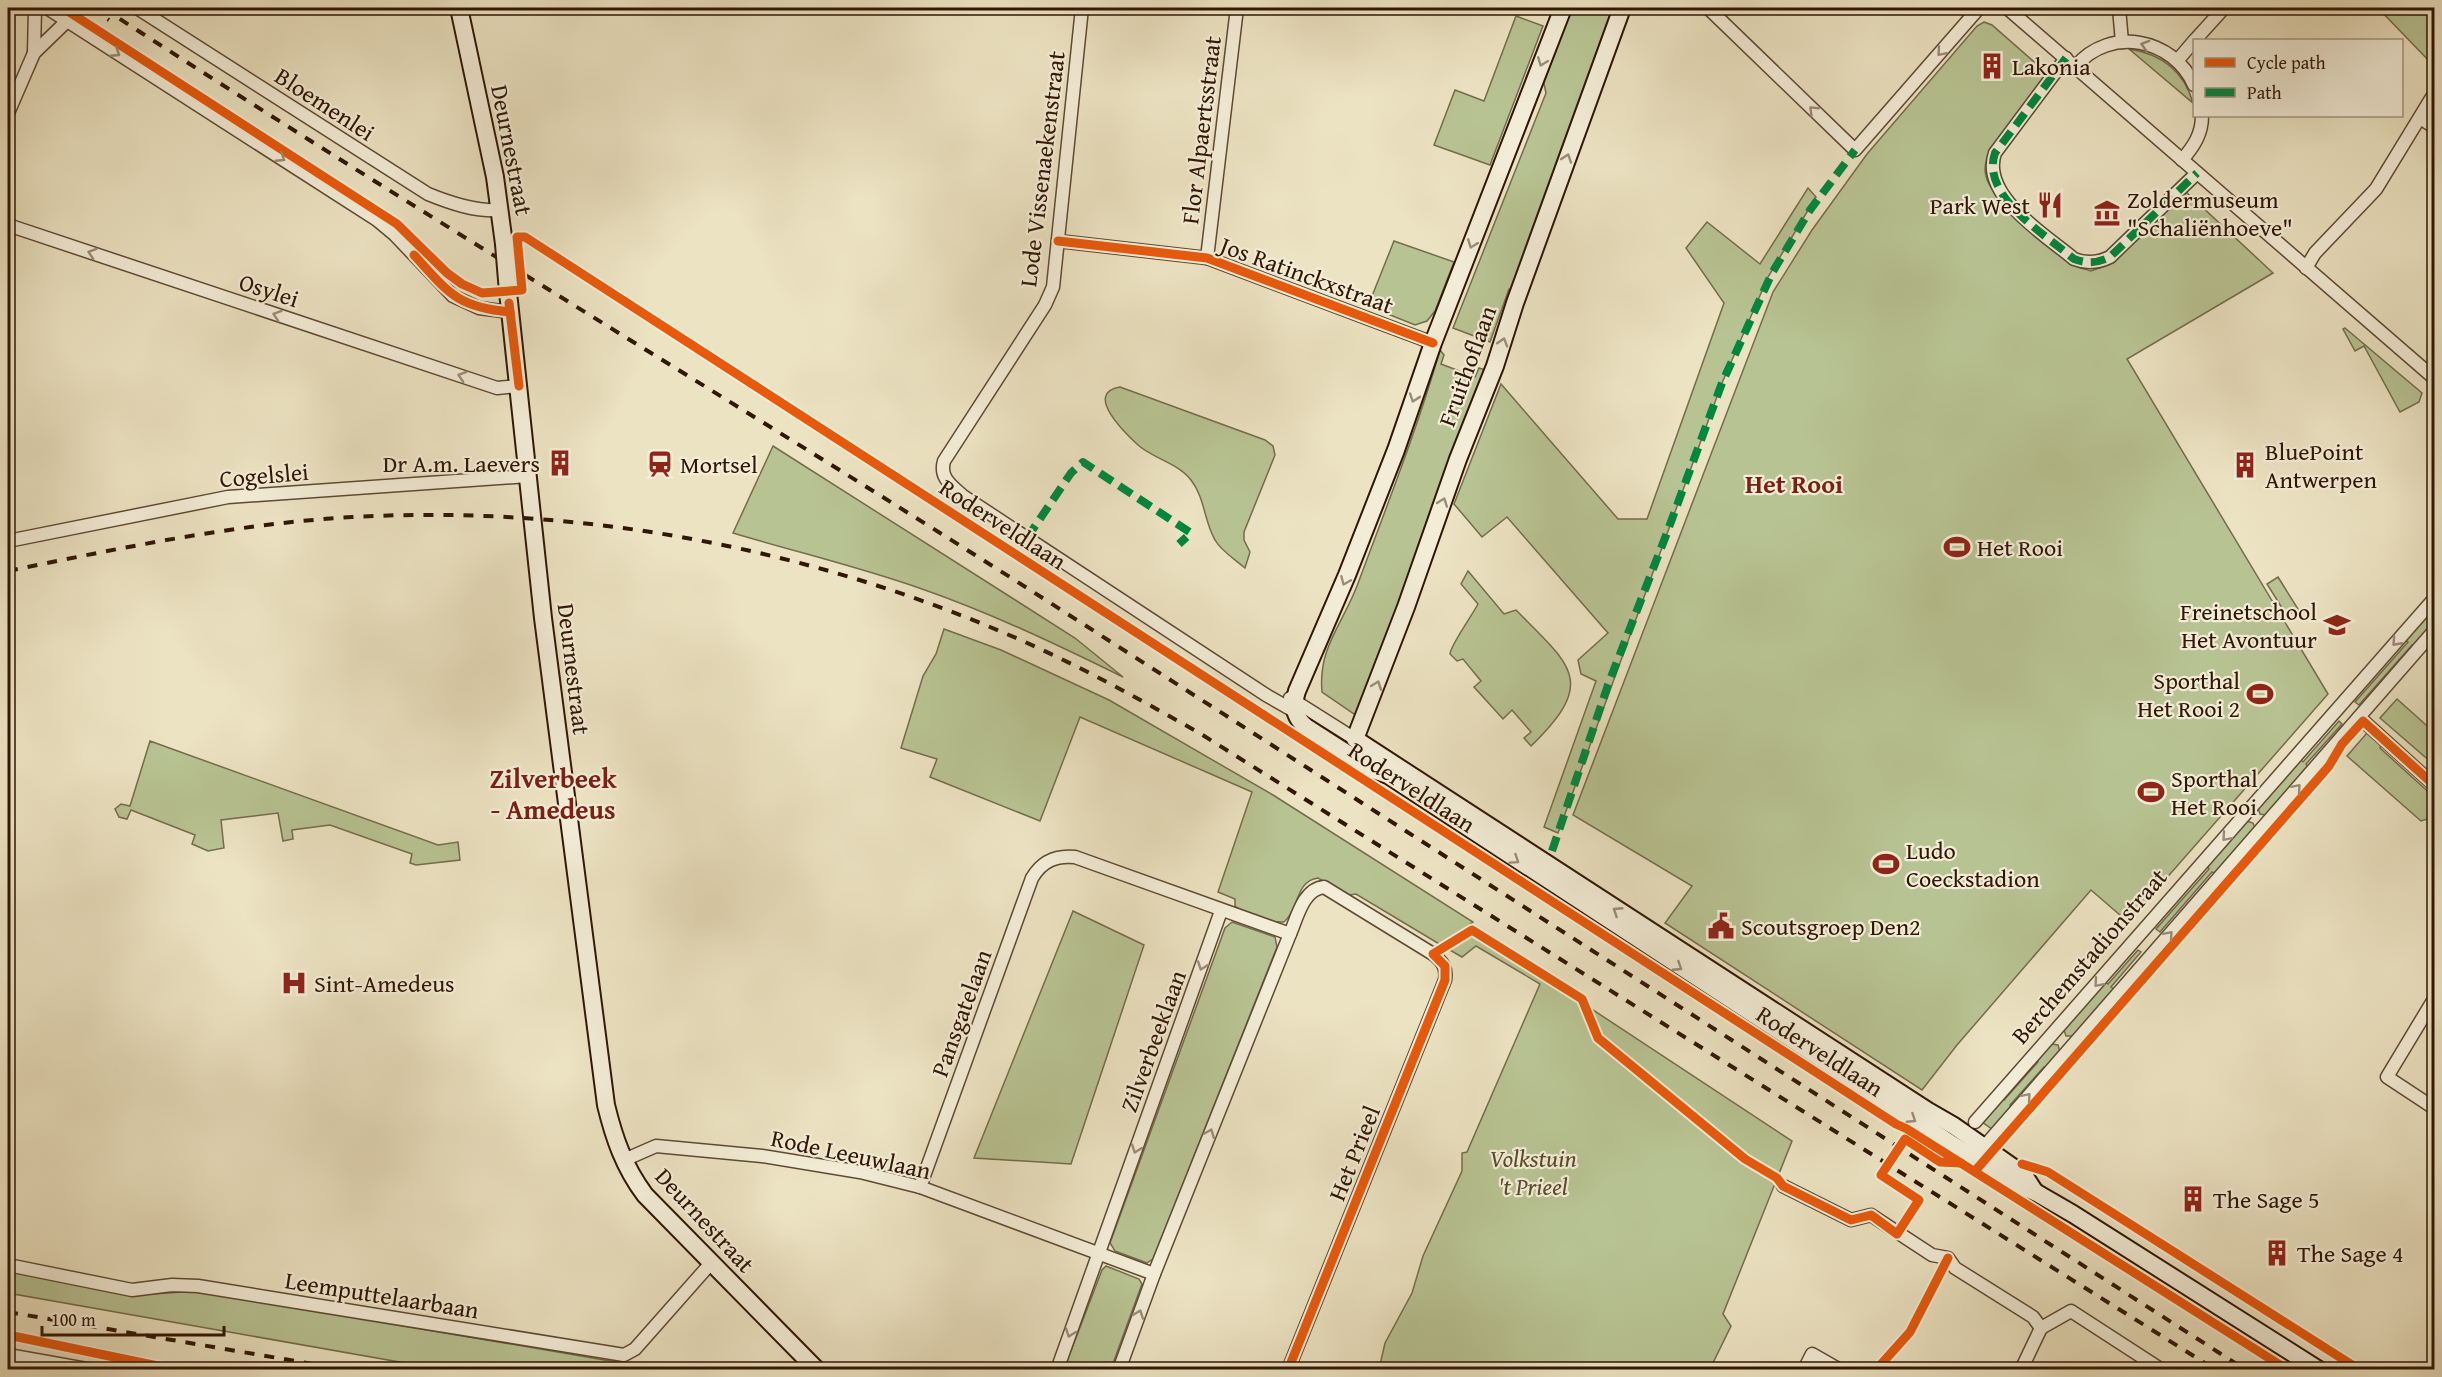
<svg xmlns="http://www.w3.org/2000/svg" width="2442" height="1377" font-family="'Gentium Book Plus',serif">
	<style>
		.green { fill: #b8c393; stroke: #746c4c; stroke-width: 1.5 }
		.lines { fill: none; stroke-linecap: round; stroke-linejoin: round }
		.street-casing { stroke: #5f4934; stroke-width: 15 }
		.secondary-casing { stroke: #301604; stroke-width: 20 }
		.street { stroke: #f3edd7; stroke-width: 12 }
		.secondary { stroke: #f3edd7; stroke-width: 16 }
		.rail { stroke: #301604; stroke-width: 4; stroke-dasharray: 10 10; stroke-linecap: butt }
		.secondary-bridge-casing { stroke: #301604; stroke-width: 20; stroke-linecap: butt }
		.secondary-bridge { stroke: #f3edd7; stroke-width: 16 }
		.quiet { stroke: #00873e; stroke-width: 8; stroke-dasharray: 15 8; stroke-linecap: butt }
		.cycleway-casing { stroke: #f3edd7; stroke-width: 13 }
		.cycleway { stroke: #e8590c; stroke-width: 9 }
		.oneway { stroke: #9b8c78 }
		.labels { text-anchor: middle; dominant-baseline: central; stroke-width: 4.5; stroke-linejoin: round; paint-order: stroke }
		.poi-label { font-size: 24px; fill: #301604; stroke: #f3edd7; text-anchor: start }
		.street-label { font-size: 24px; fill: #301604; stroke: #f3edd7 }
		.park-label { font-size: 24px; font-style: italic; fill: #594a2f; stroke: #f3edd7 }
		.neighbourhood-label { font-size: 26px; font-weight: bold; fill: #7a1f14; stroke: #f3edd7 }
		.quarter-label { font-size: 27px; font-weight: bold; fill: #7a1f14; stroke: #f3edd7 }
	</style>
	<rect width="100%" height="100%" fill="#ece3c2"/>
	<filter id="stains"><feTurbulence type="fractalNoise" baseFrequency=".00333" numOctaves="4"/><feColorMatrix values="0 0 0 0 .2 0 0 0 0 .09 0 0 0 0 .02 0 0 0 .5 -.17"/></filter>
	<radialGradient id="worn" r=".72"><stop offset=".6" stop-color="#630" stop-opacity="0"/><stop offset="1" stop-color="#630" stop-opacity=".3"/></radialGradient>
	<g class="green">
		<polygon points="1571,8 1616,8 1514,290 1509,289 1490,342 1453,328 1546,93 1543,79"/>
		<polygon points="2378,8 2434,8 2434,60 2432,64"/>
		<polygon points="1516,16 1543,26 1490,165 1434,145 1455,90 1484,101"/>
		<path d="M 1984,22 L 1992,25 L 2047,73 L 1994,145 C 1988,153 1983,165 1986,176 C 1991,200 2052,250 2074,265 C 2079,268 2085,269 2091,271 L 2110,264 L 2185,191 L 2273,273 L 2127,359 L 2328,694 L 2128,922 L 2091,890 L 1957,1045 L 1922,1090 L 1665,923 L 1692,886 L 1573,815 L 1773,292 L 1812,230 L 1867,154 L 1977,26 Z"/>
		<path d="M 2129,49 C 2162,54 2184,71 2193,103 Z"/>
		<polygon points="1808,188 1816,197 1768,277 1722,383 1558,833 1544,827 1596,681 1581,674 1578,660 1608,633 1507,517 1482,537 1454,504 1501,384 1618,519 1647,519 1724,303 1686,248 1707,222 1760,264"/>
		<polygon points="1394,241 1454,262 1435,311 1427,321 1415,325 1368,306"/>
		<polygon points="2345,328 2422,393 2419,402 2400,412 2364,346 2355,351 2343,329"/>
		<path d="M 1440,350 L 1444,355 L 1441,364 L 1475,377 L 1479,368 L 1485,370 L 1360,718 L 1322,692 C 1318,648 1342,625 1357,586 C 1386,508 1417,430 1440,350 Z"/>
		<path d="M 1120,387 L 1265,440 L 1273,446 L 1275,455 L 1244,532 L 1244,540 L 1250,552 L 1245,568 C 1236,560 1221,551 1215,540 C 1204,521 1205,498 1191,480 C 1178,463 1154,459 1138,445 C 1126,434 1083,393 1120,387 Z"/>
		<path d="M 773,446 L 1075,638 L 1123,677 C 1058,645 991,613 922,589 C 860,567 796,552 733,533 Z"/>
		<path d="M 1468,571 L 1504,614 L 1516,610 C 1571,666 1598,681 1531,746 L 1524,738 L 1531,732 L 1512,710 L 1503,719 L 1474,687 L 1481,681 L 1463,659 L 1457,661 L 1450,654 C 1450,646 1473,614 1478,604 L 1461,584 Z"/>
		<polygon points="2278,577 2298,609 2287,616 2267,584"/>
		<polygon points="2425,616 2430,616 2434,620 2433,628 2416,648 2412,645 2359,705 2355,702 2408,642 2404,638"/>
		<path d="M 944,629 L 1001,650 L 1109,700 L 1273,795 L 1473,922 L 1441,945 L 1356,894 L 1349,895 L 1318,878 C 1295,881 1299,910 1284,922 C 1271,923 1245,915 1235,906 L 1235,899 L 1218,892 L 1252,792 L 1080,717 L 1040,821 L 930,777 L 937,759 L 901,748 L 923,676 L 936,654 Z"/>
		<polygon points="2397,699 2434,732 2434,760 2432,763 2380,718"/>
		<polygon points="2339,721 2342,724 2306,764 2310,769 2266,815 2260,814 2258,808 2299,758 2303,762"/>
		<polygon points="2367,733 2381,745 2380,748 2434,797 2434,817 2421,821 2347,756"/>
		<polygon points="150,741 438,845 458,842 460,860 416,865 410,863 412,854 330,825 292,830 293,839 283,841 278,813 221,820 224,848 208,851 192,844 195,835 131,810 127,819 119,817 115,809 121,804 130,806"/>
		<polygon points="2247,821 2253,823 2255,828 2217,875 2212,872 2160,932 2156,929 2209,869 2206,865"/>
		<polygon points="1073,911 1144,945 1071,1164 974,1158"/>
		<polygon points="1232,922 1275,937 1277,947 1153,1259 1147,1263 1115,1251 1110,1243 1225,928"/>
		<polygon points="1472,934 1543,977 1792,1141 1723,1314 1731,1326 1710,1369 1379,1369 1385,1343 1412,1293 1423,1256 1462,1171 1462,1153 1467,1152 1540,984 1476,946 1462,957 1448,949"/>
		<polygon points="2138,950 2141,952 2111,987 2115,990 2074,1036 2066,1036 2064,1030 2104,981 2108,984"/>
		<polygon points="2051,1044 2058,1045 2060,1052 2047,1069 2044,1067 2010,1105 2013,1107 1992,1129 1982,1122 2001,1098 2004,1100 2038,1062 2036,1059"/>
		<polygon points="1106,1266 1139,1279 1142,1284 1111,1369 1064,1369 1102,1270"/>
		<polygon points="8,1270 135,1295 200,1291 657,1369 439,1369 8,1293"/>
	</g>
	<g class="lines">
		<g class="street-casing">
			<g id="street">
				<polyline points="47,8 377,220 395,235 453,296 479,308 510,312"/>
				<path d="M 137,8 L 428,194 C 450,203 476,212 501,210"/>
				<path d="M 1082,8 L 1053,287 L 1045,305 L 944,461 C 939,478 952,486 963,496 L 1266,695 L 1294,711"/>
				<polyline points="1708,8 1855,150 1979,8"/>
				<polyline points="2007,8 2434,378"/>
				<polyline points="2119,8 2122,42"/>
				<polyline points="2195,40 2224,8"/>
				<polyline points="34,53 35,8"/>
				<path d="M 2066,58 L 1995,153 C 1980,196 2046,235 2074,259 C 2087,264 2098,263 2110,257 L 2197,173"/>
				<polyline points="2177,61 2194,41"/>
				<path d="M 2076,66 C 2110,26 2173,38 2194,85"/>
				<polyline points="8,113 34,53 67,21"/>
				<polyline points="2420,118 2434,127"/>
				<path d="M 2182,160 C 2194,146 2202,134 2202,116"/>
				<polyline points="8,225 497,388 519,386"/>
				<polyline points="1058,241 1207,258 1433,343"/>
				<polyline points="1207,258 1237,8"/>
				<polyline points="2306,268 2315,253 2376,189 2434,94"/>
				<polyline points="8,541 228,497 528,476"/>
				<polyline points="1290,698 1355,739"/>
				<polyline points="2359,717 2434,785"/>
				<polyline points="2434,999 2387,1077 2434,1108"/>
				<polyline points="1975,1122 2434,599"/>
				<polyline points="1984,1147 2434,631"/>
				<polyline points="624,1160 656,1146 762,1156 860,1172 920,1187 1154,1274"/>
				<polyline points="1783,1186 1851,1220 1871,1215 1932,1255 1948,1258 1955,1268 2033,1317 2041,1328"/>
				<path d="M 920,1187 L 1032,878 C 1042,861 1056,855 1075,857 L 1290,934"/>
				<polyline points="8,1265 132,1290 172,1285 198,1286 624,1355 635,1349 711,1263"/>
				<polyline points="2041,1328 2071,1311 2162,1370"/>
				<polyline points="8,1355 92,1370"/>
				<polyline points="1057,1370 1221,911"/>
				<path d="M 1119,1370 L 1154,1274 L 1290,934 C 1297,918 1303,889 1324,887 L 1433,954 C 1443,962 1447,968 1445,980 L 1288,1370"/>
				<polyline points="1804,1370 1812,1354 1840,1370"/>
				<polyline points="2021,1370 2041,1328"/>
			</g>
		</g>
		<g class="secondary-casing">
			<g id="secondary">
				<polyline points="459,8 495,177 504,244"/>
				<path d="M 1563,8 L 1433,343 L 1396,450 L 1347,575 L 1297,691 C 1292,706 1294,717 1306,727 L 1373,770 L 1388,775 L 1950,1143 L 2018,1185 L 2035,1192 L 2073,1214 L 2319,1370"/>
				<polyline points="1622,8 1515,303 1495,366 1458,459 1406,607 1355,739 1928,1111 1954,1126 2024,1175 2035,1192"/>
				<path d="M 508,292 L 543,618 L 606,1105 C 614,1138 624,1167 645,1195 L 817,1370"/>
			</g>
		</g>
		<use href="#street" class="street"/>
		<use href="#secondary" class="secondary"/>
		<g class="rail">
			<polyline points="91,8 109,20"/>
			<path d="M 103,8 C 403,203 710,387 1013,579 L 2246,1370"/>
			<path d="M 8,571 C 121,548 235,524 352,517 C 573,505 797,545 1002,632 C 1071,661 1136,697 1201,734 L 2216,1370"/>
			<polyline points="8,1312 348,1370"/>
		</g>
		<g class="secondary-bridge-casing">
			<polyline id="secondary-bridge" points="504,244 508,292"/>
		</g>
		<use href="#secondary-bridge" class="secondary-bridge"/>
		<g class="quiet">
			<path d="M 2066,58 L 1995,153 C 1980,196 2046,235 2074,259 C 2087,264 2098,263 2110,257 L 2197,173"/>
			<polyline points="1027,538 1071,473 1083,462 1191,533 1179,544"/>
			<polyline points="1552,851 1608,685 1665,538 1722,383 1772,273 1810,210 1855,150"/>
		</g>
		<g class="cycleway-casing">
			<g id="cycleway">
				<polyline points="63,8 397,224 447,273 462,284 482,293 522,290 517,237 525,237 1896,1124 1907,1129 2288,1370"/>
				<polyline points="1058,241 1207,258 1433,343"/>
				<path d="M 414,255 C 448,292 456,307 510,312"/>
				<polyline points="509,303 519,386"/>
				<polyline points="2022,1164 2048,1172 2360,1370"/>
				<polyline points="1975,1171 2329,766 2342,744 2363,721 2434,785"/>
				<polyline points="8,1335 177,1370"/>
				<polyline points="1288,1370 1445,980 1445,966 1433,954 1472,930 1582,999 1598,1038 1745,1159 1777,1178 1783,1186 1851,1220 1871,1215 1897,1234 1919,1200 1881,1175 1905,1139 1940,1162 1961,1163"/>
				<polyline points="1876,1370 1910,1332 1948,1258"/>
			</g>
		</g>
		<use href="#cycleway" class="cycleway"/>
	</g>
	<defs><path id="oneway-chevron" d="M-2-3.5L2.5 0L-2 3.5" fill="none" stroke-width="1.6" stroke-linecap="round" stroke-linejoin="round" transform="scale(1.5)"/></defs>
	<g class="oneway">
		<use href="#oneway-chevron" transform="translate(2145 45) rotate(-164)"/>
		<use href="#oneway-chevron" transform="translate(1941 52) rotate(131)"/>
		<use href="#oneway-chevron" transform="translate(116 53) rotate(33)"/>
		<use href="#oneway-chevron" transform="translate(1542 62) rotate(111)"/>
		<use href="#oneway-chevron" transform="translate(1813 110) rotate(-136)"/>
		<use href="#oneway-chevron" transform="translate(281 158) rotate(33)"/>
		<use href="#oneway-chevron" transform="translate(1567 158) rotate(-71)"/>
		<use href="#oneway-chevron" transform="translate(1472 244) rotate(111)"/>
		<use href="#oneway-chevron" transform="translate(92 253) rotate(-162)"/>
		<use href="#oneway-chevron" transform="translate(277 315) rotate(-162)"/>
		<use href="#oneway-chevron" transform="translate(1503 342) rotate(-73)"/>
		<use href="#oneway-chevron" transform="translate(462 376) rotate(-162)"/>
		<use href="#oneway-chevron" transform="translate(1414 398) rotate(109)"/>
		<use href="#oneway-chevron" transform="translate(1443 502) rotate(-70)"/>
		<use href="#oneway-chevron" transform="translate(1345 581) rotate(113)"/>
		<use href="#oneway-chevron" transform="translate(2396 642) rotate(132)"/>
		<use href="#oneway-chevron" transform="translate(1377 685) rotate(-70)"/>
		<use href="#oneway-chevron" transform="translate(2297 788) rotate(-49)"/>
		<use href="#oneway-chevron" transform="translate(2226 837) rotate(131)"/>
		<use href="#oneway-chevron" transform="translate(1515 860) rotate(34)"/>
		<use href="#oneway-chevron" transform="translate(1617 911) rotate(-147)"/>
		<use href="#oneway-chevron" transform="translate(2169 935) rotate(-49)"/>
		<use href="#oneway-chevron" transform="translate(1202 966) rotate(110)"/>
		<use href="#oneway-chevron" transform="translate(1678 967) rotate(33)"/>
		<use href="#oneway-chevron" transform="translate(2098 983) rotate(131)"/>
		<use href="#oneway-chevron" transform="translate(2027 1097) rotate(-49)"/>
		<use href="#oneway-chevron" transform="translate(1912 1119) rotate(33)"/>
		<use href="#oneway-chevron" transform="translate(1210 1133) rotate(-68)"/>
		<use href="#oneway-chevron" transform="translate(1136 1149) rotate(110)"/>
		<use href="#oneway-chevron" transform="translate(1139 1314) rotate(-70)"/>
		<use href="#oneway-chevron" transform="translate(1070 1333) rotate(110)"/>
	</g>
	<defs>
		<g id="building-bare" transform="scale(2.07)"><path d="M-4-6H4V6H1V3H-1V6H-4ZM-2.5-4.3h1.7v1.8h-1.7ZM.8-4.3h1.7v1.8H.8ZM-2.5-1h1.7V.8h-1.7ZM.8-1h1.7V.8H.8Z" fill="#8f2418" stroke="#f3edd7" stroke-width="2.5" paint-order="stroke"/></g>
		<g id="restaurant-bare" transform="scale(2.07)"><path d="M-5-6h1v4h1v-4h1v4h1v-4h1v5L-1.5 .5V6h-2V.5L-5-1ZM5-6V6H3V1.5H1.5Q1.5-4 5-6Z" fill="#8f2418" stroke="#f3edd7" stroke-width="2.5" paint-order="stroke"/></g>
		<g id="museum-bare" transform="scale(2.07)"><path d="M0-6L6-3V-2H-6V-3ZM-5-1h2V3h-2ZM-1-1h2V3h-2ZM3-1h2V3H3ZM-6 4H6V6H-6Z" fill="#8f2418" stroke="#f3edd7" stroke-width="2.5" paint-order="stroke"/></g>
		<g id="station-bare" transform="scale(2.07)"><path d="M-3-6H3Q5-6 5-4V2Q5 4 3 4L4.5 6H3L1.5 4h-3L-3 6H-4.5L-3 4Q-5 4-5 2V-4Q-5-6-3-6ZM-3.5-4v3h7v-3ZM-3.5 1v1.5H-2V1ZM2 1v1.5H3.5V1Z" fill="#8f2418" stroke="#f3edd7" stroke-width="2.5" paint-order="stroke"/></g>
		<g id="stadium-bare" transform="scale(2.07)"><path d="M0-5a6.5 5 0 1 0 0 10a6.5 5 0 1 0 0-10ZM-3.5-1.8h7v3.6h-7Z" fill="#8f2418" stroke="#f3edd7" stroke-width="2.5" paint-order="stroke"/></g>
		<g id="school-bare" transform="scale(2.07)"><path d="M0-5L7-2L0 1L-7-2ZM-4 1L0 2.5L4 1V4Q0 6-4 4Z" fill="#8f2418" stroke="#f3edd7" stroke-width="2.5" paint-order="stroke"/></g>
		<g id="civic-bare" transform="scale(2.07)"><path d="M-.6-6.5H3V-4.5H.6V-3L4-1V1h2V6H-6V1h2V-1L-.6-3ZM-1.2 2.5V6h2.4V2.5Z" fill="#8f2418" stroke="#f3edd7" stroke-width="2.5" paint-order="stroke"/></g>
		<g id="hospital-bare" transform="scale(2.07)"><path d="M-5-5h3v3.5h4V-5h3V5h-3V1.5h-4V5h-3Z" fill="#8f2418" stroke="#f3edd7" stroke-width="2.5" paint-order="stroke"/></g>
	</defs>
	<g fill-rule="evenodd">
		<use href="#building-bare" x="1992" y="66"/>
		<use href="#restaurant-bare" x="2050" y="205"/>
		<use href="#museum-bare" x="2107" y="213"/>
		<use href="#building-bare" x="560" y="463"/>
		<use href="#station-bare" x="660" y="464"/>
		<use href="#building-bare" x="2245" y="465"/>
		<use href="#stadium-bare" x="1957" y="547"/>
		<use href="#school-bare" x="2337" y="625"/>
		<use href="#stadium-bare" x="2260" y="694"/>
		<use href="#stadium-bare" x="2151" y="792"/>
		<use href="#stadium-bare" x="1886" y="864"/>
		<use href="#civic-bare" x="1721" y="926"/>
		<use href="#hospital-bare" x="294" y="983"/>
		<use href="#building-bare" x="2193" y="1199"/>
		<use href="#building-bare" x="2277" y="1253"/>
	</g>
	<g class="labels">
		<g class="poi-label">
			<text x="2012" y="66">Lakonia</text>
			<text x="2127" y="199">Zoldermuseum<tspan x="2127" dy="28">"Schaliënhoeve"</tspan></text>
			<text x="2030" y="205" text-anchor="end">Park West</text>
			<text x="2265" y="451">BluePoint<tspan x="2265" dy="28">Antwerpen</tspan></text>
			<text x="540" y="463" text-anchor="end">Dr A.m. Laevers</text>
			<text x="680" y="464">Mortsel</text>
			<text x="1977" y="547">Het Rooi</text>
			<text x="2317" y="611" text-anchor="end">Freinetschool<tspan x="2317" dy="28">Het Avontuur</tspan></text>
			<text x="2240" y="680" text-anchor="end">Sporthal<tspan x="2240" dy="28">Het Rooi 2</tspan></text>
			<text x="2171" y="778">Sporthal<tspan x="2171" dy="28">Het Rooi</tspan></text>
			<text x="1906" y="850">Ludo<tspan x="1906" dy="28">Coeckstadion</tspan></text>
			<text x="1741" y="926">Scoutsgroep Den2</text>
			<text x="314" y="983">Sint-Amedeus</text>
			<text x="2213" y="1199">The Sage 5</text>
			<text x="2297" y="1253">The Sage 4</text>
		</g>
		<g class="street-label">
			<text transform="translate(325 104) rotate(33)">Bloemenlei</text>
			<text transform="translate(1201 130) rotate(-83)">Flor Alpaertsstraat</text>
			<text transform="translate(512 150) rotate(79)">Deurnestraat</text>
			<text transform="translate(1042 169) rotate(-83)">Lode Vissenaekenstraat</text>
			<text transform="translate(1307 275) rotate(20)">Jos Ratinckxstraat</text>
			<text transform="translate(269 290) rotate(18)">Osylei</text>
			<text transform="translate(1467 366) rotate(-70)">Fruithoflaan</text>
			<text transform="translate(264 475) rotate(-5)">Cogelslei</text>
			<text transform="translate(1003 524) rotate(33)">Roderveldlaan</text>
			<text transform="translate(574 669) rotate(83)">Deurnestraat</text>
			<text transform="translate(1412 787) rotate(33)">Roderveldlaan</text>
			<text transform="translate(2089 956) rotate(-49)">Berchemstadionstraat</text>
			<text transform="translate(961 1013) rotate(-70)">Pansgatelaan</text>
			<text transform="translate(1153 1041) rotate(-70)">Zilverbeeklaan</text>
			<text transform="translate(1820 1051) rotate(33)">Roderveldlaan</text>
			<text transform="translate(1354 1153) rotate(-68)">Het Prieel</text>
			<text transform="translate(851 1154) rotate(12)">Rode Leeuwlaan</text>
			<text transform="translate(705 1220) rotate(47)">Deurnestraat</text>
			<text transform="translate(382 1295) rotate(9)">Leemputtelaarbaan</text>
		</g>
		<g class="park-label">
			<text x="1533" y="1158">Volkstuin<tspan x="1533" dy="28">'t Prieel</tspan></text>
		</g>
		<g class="neighbourhood-label">
			<text x="1794" y="483">Het Rooi</text>
		</g>
		<g class="quarter-label">
			<text x="553" y="778">Zilverbeek<tspan x="553" dy="31">- Amedeus</tspan></text>
		</g>
	</g>
	<rect width="2442" height="1377" fill="none" stroke="#ece3c2" stroke-width="30"/>
	<rect x="9" y="9" width="2424" height="1359" fill="none" stroke="#301604" stroke-width="3"/>
	<rect x="15" y="15" width="2412" height="1347" fill="none" stroke="#301604" stroke-width="1.5"/>
	<rect x="2193" y="39" width="210" height="78" fill="#f3edd7" stroke="#a59783" stroke-width="1.5"/>
	<rect x="2205" y="58" width="30" height="9" fill="#e8590c" stroke="#a59783" stroke-width="1.5"/>
	<text x="2247" y="69" font-size="18" fill="#301604">Cycle path</text>
	<rect x="2205" y="88" width="30" height="9" fill="#00873e" stroke="#a59783" stroke-width="1.5"/>
	<text x="2247" y="99" font-size="18" fill="#301604">Path</text>
	<path d="M42 1326v9h182v-9" fill="none" stroke="#301604" stroke-width="3"/>
	<text x="51" y="1326" font-size="18" fill="#301604" stroke="#f3edd7" stroke-width="4.5" paint-order="stroke">100 m</text>
	<rect width="100%" height="100%" filter="url(#stains)"/>
	<rect width="100%" height="100%" fill="url(#worn)"/>
</svg>
